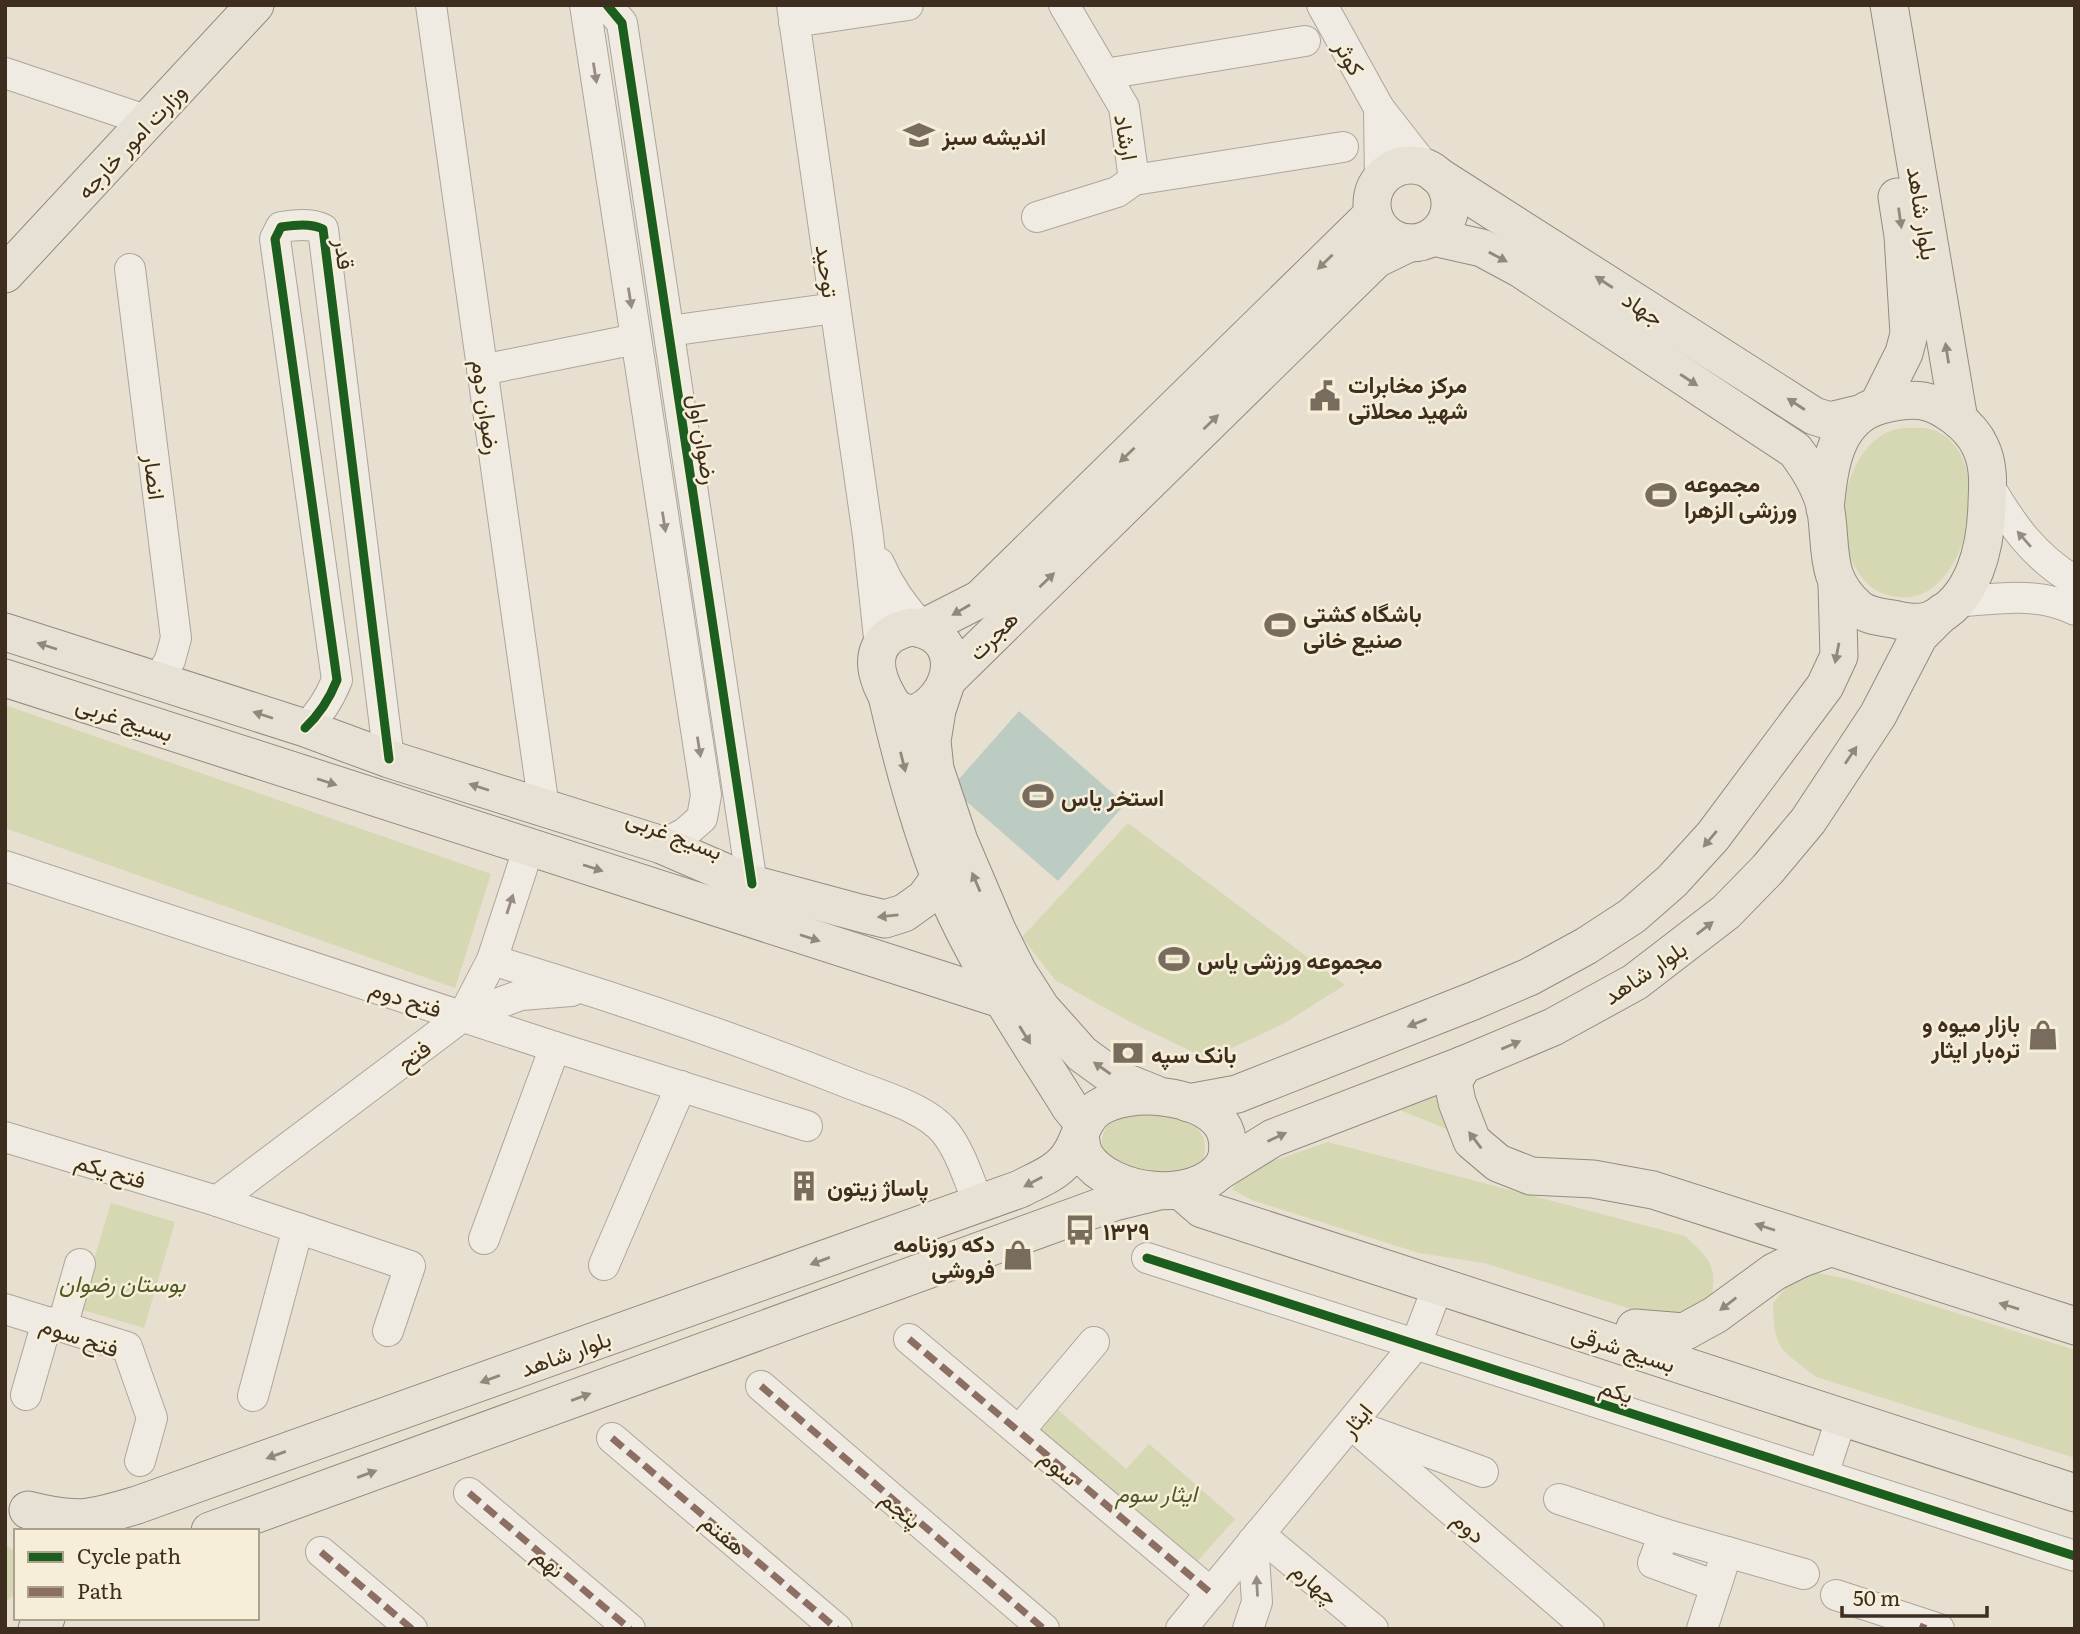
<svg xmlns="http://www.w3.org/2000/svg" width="2080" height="1634" font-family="Literata,Vazirmatn,serif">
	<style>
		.green { fill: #d6d7b3 }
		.water { fill: #bcccc2 }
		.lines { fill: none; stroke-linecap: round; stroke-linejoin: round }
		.minor-casing { stroke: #ada599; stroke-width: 32 }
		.major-casing { stroke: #928b80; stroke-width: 39 }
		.minor { stroke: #efebe3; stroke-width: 30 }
		.major { stroke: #e6e1d4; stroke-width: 37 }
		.quiet { stroke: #8d6e63; stroke-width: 7; stroke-dasharray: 14 7; stroke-linecap: butt }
		.cycleway-casing { stroke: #f7eed8; stroke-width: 13 }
		.cycleway { stroke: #1b5e20; stroke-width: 9 }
		.oneway { fill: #968c82 }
		.oneway2 { fill: #92887a }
		.labels { text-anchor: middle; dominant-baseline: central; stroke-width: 5; stroke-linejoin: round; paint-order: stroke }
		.street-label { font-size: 23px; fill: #3d2e20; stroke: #f7eed8 }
		.poi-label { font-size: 23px; font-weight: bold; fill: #3d2e20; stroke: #f7eed8; text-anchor: start }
		.park-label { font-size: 23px; font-style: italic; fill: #4d5a26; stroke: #f7eed8 }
	</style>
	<rect width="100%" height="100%" fill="#e7e0d1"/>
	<g class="green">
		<path d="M 1925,428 C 1929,429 1936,430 1940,433 C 1997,463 1967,607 1897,597 C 1869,593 1860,578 1849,554 C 1831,517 1851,443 1893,430 C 1902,427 1915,428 1925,428 Z"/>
		<polygon points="5,705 491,874 455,988 5,828"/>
		<polygon points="1128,823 1345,985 1283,1024 1208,1059 1132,1023 1055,980 1022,937"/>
		<polygon points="1440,1092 1454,1132 1400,1110"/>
		<path d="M 1142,1111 C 1173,1117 1215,1118 1203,1162 C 1197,1165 1190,1171 1184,1172 C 1162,1178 1093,1169 1103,1135 C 1104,1129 1110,1121 1116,1118 C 1123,1114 1134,1113 1142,1111 Z"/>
		<path d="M 1328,1142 L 1685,1236 C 1711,1259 1720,1270 1709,1304 L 1663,1319 L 1484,1263 L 1419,1253 L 1252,1200 L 1232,1189 L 1247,1170 Z"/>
		<polygon points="111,1203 175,1222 144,1328 79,1309"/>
		<path d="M 1813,1272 L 1848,1279 L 2075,1350 L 2075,1458 L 1816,1377 C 1780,1348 1774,1351 1773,1303 L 1789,1284 Z"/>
		<polygon points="1057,1409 1126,1469 1149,1444 1235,1519 1193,1566 1038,1430"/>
		<polygon points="5,1544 16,1553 16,1593 5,1602"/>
	</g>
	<polygon class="water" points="1019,711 1125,804 1058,881 951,788"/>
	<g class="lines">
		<g class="minor-casing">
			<g id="minor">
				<polyline points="431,5 544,808"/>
				<polyline points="585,5 706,795 702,818 685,833 662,845"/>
				<polyline points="607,5 622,23 752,884"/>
				<polyline points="792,5 868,536 880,647"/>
				<polyline points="1064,5 1124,107 1134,180"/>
				<polyline points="1322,5 1379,108 1425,167"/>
				<polyline points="794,22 908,5"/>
				<polyline points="5,73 148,121"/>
				<polyline points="1105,74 1305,41"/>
				<polyline points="1379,108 1380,181"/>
				<polyline points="1037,217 1117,192 1134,180 1343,147"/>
				<polyline points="130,269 176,638 170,660 157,682"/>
				<polyline points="669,331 835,308"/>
				<polyline points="482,370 636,339"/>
				<path d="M 1988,484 C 2011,524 2034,557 2075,581"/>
				<path d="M 879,563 C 890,589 904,608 923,628"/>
				<path d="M 1955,602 C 1995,599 2038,591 2075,610"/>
				<path d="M 305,728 C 320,714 329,700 337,680 L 275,239 L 281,227 C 295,225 310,223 323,229 L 389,759"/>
				<polyline points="5,866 555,1047 807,1126"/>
				<path d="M 492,960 C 614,997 733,1037 851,1084 C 879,1095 926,1108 945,1132 C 961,1152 969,1181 979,1204"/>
				<polyline points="463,1016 521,995 571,991"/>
				<polyline points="5,1137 217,1201 410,1266 388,1331"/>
				<polyline points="217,1201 463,1016 492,960 529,847"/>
				<polyline points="484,1239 555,1047"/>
				<polyline points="1147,1258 2075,1556"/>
				<polyline points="604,1265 681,1086"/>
				<polyline points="5,1309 127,1347 152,1418 140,1461"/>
				<polyline points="62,1327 80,1264"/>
				<polyline points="909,1339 1211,1593"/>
				<polyline points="761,1386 1044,1629"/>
				<polyline points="26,1395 47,1322"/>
				<polyline points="253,1396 298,1228"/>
				<polyline points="1351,1424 1589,1629"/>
				<polyline points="1367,1430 1483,1472"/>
				<polyline points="1019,1431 1094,1342"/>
				<polyline points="612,1438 837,1629"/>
				<polyline points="1823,1475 1841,1419"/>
				<polyline points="469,1493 630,1629"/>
				<polyline points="1559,1499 1664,1534 1727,1552"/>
				<polyline points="1259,1534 1373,1629"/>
				<polyline points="1664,1534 1653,1563 1716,1586"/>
				<polyline points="321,1552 412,1629"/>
				<polyline points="1836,1595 1939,1629"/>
				<polyline points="1181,1629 1416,1344 1438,1286"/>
				<polyline points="1248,1629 1257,1602 1253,1541"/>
				<polyline points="1702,1629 1727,1552 1804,1574"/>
			</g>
		</g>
		<g class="major-casing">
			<g id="major">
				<polyline points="1889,5 1959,420"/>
				<circle cx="1411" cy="204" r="39"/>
				<polyline points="1435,174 1814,416 1830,421 1859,414"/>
				<path d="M 1433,237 L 1482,248 L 1521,269 L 1795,450 C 1808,467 1822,489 1826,511 C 1832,550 1824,579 1858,608 C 1867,616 1881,617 1893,619 C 1903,622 1920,624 1930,620 C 1975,601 1986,546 1987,503 C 1988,483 1989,464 1980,446 C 1971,426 1944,405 1923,401 C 1910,399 1893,402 1881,405 C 1834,417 1829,469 1825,509"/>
				<polyline points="5,274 255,5"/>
				<polyline points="1878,405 1904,353 1909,334 1903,236 1897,197"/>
				<path d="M 911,627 C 968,634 956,699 912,715 C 907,713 900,711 896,708 C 891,704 887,696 884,690 C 869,659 876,635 911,627 Z"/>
				<polyline points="923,628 980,599 1373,214"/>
				<polyline points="5,632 305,728 389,759 662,845 752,884 860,913 885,919 904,913 925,898 940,877"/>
				<polyline points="5,678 1004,1000"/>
				<path d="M 887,696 C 901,757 917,817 939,875 C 971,957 1024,1033 1070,1107 L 1083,1123"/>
				<polyline points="1463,1065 1453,1082 1457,1102 1472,1141 1498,1163 1531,1176 1593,1179 1653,1190 2075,1326"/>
				<polyline points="1155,1094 1115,1078 1082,1054 1041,1008 1018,972 997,930 959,841 935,769 932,741 937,710 947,680 1376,259 1409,243"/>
				<polyline points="1188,1103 1237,1094 1473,1001 1529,977 1586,946 1632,916 1672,881 1713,836 1825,686 1839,656 1837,585"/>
				<polyline points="1218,1172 1273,1138 1463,1065 1553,1027 1635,982 1726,912 1767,870 1808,821 1878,715 1919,636 1943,612"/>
				<polyline points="1180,1190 1202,1209 2075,1493"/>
				<polyline points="1635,1328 1684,1332 1715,1315 1774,1272 1800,1259 1830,1248"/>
				<path d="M 28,1510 C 77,1522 88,1520 137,1505 L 1020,1189 C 1039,1179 1060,1172 1071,1153 C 1081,1137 1082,1119 1098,1108 C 1128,1088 1201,1093 1222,1125 C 1229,1136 1230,1155 1223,1166 C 1195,1205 1110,1195 1085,1156 C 1082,1150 1081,1143 1080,1136"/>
				<polyline points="210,1531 1114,1202 1155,1192"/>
				<polyline points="37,1629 46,1618"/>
			</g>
		</g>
		<use href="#minor" class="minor"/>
		<use href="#major" class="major"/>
		<g class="quiet">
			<polyline points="909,1339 1211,1593"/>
			<polyline points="761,1386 1044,1629"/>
			<polyline points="612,1438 837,1629"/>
			<polyline points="469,1493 630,1629"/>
			<polyline points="321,1552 412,1629"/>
			<polyline points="1922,1629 1924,1624"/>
		</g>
		<g class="cycleway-casing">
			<g id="cycleway">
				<polyline points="607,5 622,23 752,884"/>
				<path d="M 305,728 C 320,714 329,700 337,680 L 275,239 L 281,227 C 295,225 310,223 323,229 L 389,759"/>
				<polyline points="1147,1258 2075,1556"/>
			</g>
		</g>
		<use href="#cycleway" class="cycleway"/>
	</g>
	<defs><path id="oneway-solid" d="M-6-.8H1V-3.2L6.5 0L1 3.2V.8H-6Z" transform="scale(1.75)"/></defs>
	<g class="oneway">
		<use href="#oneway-solid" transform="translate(595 73) rotate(81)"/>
		<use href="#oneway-solid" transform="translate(630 298) rotate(81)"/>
		<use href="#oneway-solid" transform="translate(664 522) rotate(81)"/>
		<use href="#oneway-solid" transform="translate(2024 539) rotate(-131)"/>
		<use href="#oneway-solid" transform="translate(699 747) rotate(81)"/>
		<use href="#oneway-solid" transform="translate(510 904) rotate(-72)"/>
		<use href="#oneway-solid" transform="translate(1257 1586) rotate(-93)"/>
	</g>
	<g class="oneway2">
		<use href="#oneway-solid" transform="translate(1900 218) rotate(82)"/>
		<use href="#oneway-solid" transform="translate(1498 257) rotate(28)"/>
		<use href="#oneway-solid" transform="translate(1325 262) rotate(136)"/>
		<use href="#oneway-solid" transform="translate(1604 282) rotate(-147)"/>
		<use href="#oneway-solid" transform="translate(1947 353) rotate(-99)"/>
		<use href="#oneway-solid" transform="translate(1689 380) rotate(33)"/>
		<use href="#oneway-solid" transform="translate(1796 404) rotate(-147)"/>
		<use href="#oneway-solid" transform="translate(1211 422) rotate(-44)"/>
		<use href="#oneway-solid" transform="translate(1127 455) rotate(136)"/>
		<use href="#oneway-solid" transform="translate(1047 580) rotate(-44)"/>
		<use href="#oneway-solid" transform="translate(961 610) rotate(150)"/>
		<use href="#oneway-solid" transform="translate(47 646) rotate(-162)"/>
		<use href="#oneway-solid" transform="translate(1837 653) rotate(101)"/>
		<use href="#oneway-solid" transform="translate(263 715) rotate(-162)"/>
		<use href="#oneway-solid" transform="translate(1851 755) rotate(-56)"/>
		<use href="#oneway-solid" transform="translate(903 762) rotate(76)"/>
		<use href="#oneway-solid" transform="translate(327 782) rotate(18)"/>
		<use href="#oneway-solid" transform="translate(479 787) rotate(-162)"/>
		<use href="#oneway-solid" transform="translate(1710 839) rotate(130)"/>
		<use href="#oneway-solid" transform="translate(593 868) rotate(18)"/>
		<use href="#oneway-solid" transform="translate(976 882) rotate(-113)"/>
		<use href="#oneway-solid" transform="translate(888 916) rotate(174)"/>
		<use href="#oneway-solid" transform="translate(1705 928) rotate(-38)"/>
		<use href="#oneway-solid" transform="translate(810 938) rotate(18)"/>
		<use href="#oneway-solid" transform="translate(1417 1023) rotate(158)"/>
		<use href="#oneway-solid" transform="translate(1025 1035) rotate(58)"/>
		<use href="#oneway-solid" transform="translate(1511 1045) rotate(-23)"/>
		<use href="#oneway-solid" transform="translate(1102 1068) rotate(-145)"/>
		<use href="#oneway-solid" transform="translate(1277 1137) rotate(-25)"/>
		<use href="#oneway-solid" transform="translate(1475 1140) rotate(-127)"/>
		<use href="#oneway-solid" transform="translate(1033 1182) rotate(152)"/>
		<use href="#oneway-solid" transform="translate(1765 1227) rotate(-162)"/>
		<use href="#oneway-solid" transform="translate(820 1261) rotate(160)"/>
		<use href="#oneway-solid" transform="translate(1728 1304) rotate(142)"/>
		<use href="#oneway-solid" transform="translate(2009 1306) rotate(-163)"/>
		<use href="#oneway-solid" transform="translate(490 1379) rotate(160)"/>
		<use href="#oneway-solid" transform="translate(581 1397) rotate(-20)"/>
		<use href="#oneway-solid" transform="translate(276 1455) rotate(160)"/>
		<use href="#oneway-solid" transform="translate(367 1474) rotate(-20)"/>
	</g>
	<defs>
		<g id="school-bare" transform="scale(2.415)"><path d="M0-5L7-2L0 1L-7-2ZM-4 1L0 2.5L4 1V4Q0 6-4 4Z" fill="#786c5e" stroke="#f7eed8" stroke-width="2.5" paint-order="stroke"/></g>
		<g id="civic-bare" transform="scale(2.415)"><path d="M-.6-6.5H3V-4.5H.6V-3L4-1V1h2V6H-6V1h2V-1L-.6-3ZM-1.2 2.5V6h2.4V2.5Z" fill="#786c5e" stroke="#f7eed8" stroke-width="2.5" paint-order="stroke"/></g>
		<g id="stadium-bare" transform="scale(2.415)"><path d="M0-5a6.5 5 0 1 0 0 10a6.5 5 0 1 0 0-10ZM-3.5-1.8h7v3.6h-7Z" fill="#786c5e" stroke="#f7eed8" stroke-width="2.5" paint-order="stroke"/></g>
		<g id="shop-bare" transform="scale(2.415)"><path d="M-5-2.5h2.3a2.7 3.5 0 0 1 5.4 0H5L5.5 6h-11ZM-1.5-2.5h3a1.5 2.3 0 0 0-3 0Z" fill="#786c5e" stroke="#f7eed8" stroke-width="2.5" paint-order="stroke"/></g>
		<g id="bank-bare" transform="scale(2.415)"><path d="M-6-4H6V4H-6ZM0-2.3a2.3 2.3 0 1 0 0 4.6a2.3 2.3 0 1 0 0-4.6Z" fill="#786c5e" stroke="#f7eed8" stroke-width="2.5" paint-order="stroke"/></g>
		<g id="building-bare" transform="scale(2.415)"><path d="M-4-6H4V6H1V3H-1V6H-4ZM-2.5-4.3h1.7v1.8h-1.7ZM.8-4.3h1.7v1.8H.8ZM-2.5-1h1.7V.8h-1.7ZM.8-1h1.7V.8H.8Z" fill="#786c5e" stroke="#f7eed8" stroke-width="2.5" paint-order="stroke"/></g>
		<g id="bus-bare" transform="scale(2.415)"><path d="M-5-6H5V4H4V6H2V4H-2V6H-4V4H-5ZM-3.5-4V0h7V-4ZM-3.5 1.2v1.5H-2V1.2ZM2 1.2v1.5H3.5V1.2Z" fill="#786c5e" stroke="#f7eed8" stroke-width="2.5" paint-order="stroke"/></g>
	</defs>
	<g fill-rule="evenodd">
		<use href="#school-bare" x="919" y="135"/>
		<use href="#civic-bare" x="1325" y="396"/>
		<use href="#stadium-bare" x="1661" y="495"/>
		<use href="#stadium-bare" x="1280" y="625"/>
		<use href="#stadium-bare" x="1038" y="796"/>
		<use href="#stadium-bare" x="1174" y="959"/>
		<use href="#shop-bare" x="2043" y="1035"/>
		<use href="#bank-bare" x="1128" y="1053"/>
		<use href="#building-bare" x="804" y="1186"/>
		<use href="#bus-bare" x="1080" y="1230"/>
		<use href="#shop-bare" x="1018" y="1255"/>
	</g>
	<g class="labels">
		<g class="street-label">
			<text transform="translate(1351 57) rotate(61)">کوثر</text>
			<text transform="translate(1128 137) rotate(80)">ارشاد</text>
			<text transform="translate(130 140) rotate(-47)">وزارت امور خارجه</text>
			<text transform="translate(1924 213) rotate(81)">بلوار شاهد</text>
			<text transform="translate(346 254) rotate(83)">قدر</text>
			<text transform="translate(829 271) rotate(82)">توحید</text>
			<text transform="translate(1644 307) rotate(33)">جهاد</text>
			<text transform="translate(488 407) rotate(82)">رضوان دوم</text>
			<text transform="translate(705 439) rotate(81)">رضوان اول</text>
			<text transform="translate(156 477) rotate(83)">انصار</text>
			<text transform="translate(992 634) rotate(-45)">هجرت</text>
			<text transform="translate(125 717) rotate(18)">بسیج غربی</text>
			<text transform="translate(675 833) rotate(21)">بسیج غربی</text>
			<text transform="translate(1644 971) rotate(-34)">بلوار شاهد</text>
			<text transform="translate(406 997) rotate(18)">فتح دوم</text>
			<text transform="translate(413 1054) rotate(-37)">فتح</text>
			<text transform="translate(111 1169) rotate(17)">فتح یکم</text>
			<text transform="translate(80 1335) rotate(19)">فتح سوم</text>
			<text transform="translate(1624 1347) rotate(18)">بسیج شرقی</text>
			<text transform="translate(565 1352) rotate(-20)">بلوار شاهد</text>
			<text transform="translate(1617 1389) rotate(18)">یکم</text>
			<text transform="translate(1355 1419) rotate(-51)">ایثار</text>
			<text transform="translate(1060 1466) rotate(40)">سوم</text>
			<text transform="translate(902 1508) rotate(40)">پنجم</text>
			<text transform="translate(1470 1526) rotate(41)">دوم</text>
			<text transform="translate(725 1533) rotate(40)">هفتم</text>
			<text transform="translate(550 1561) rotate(40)">نهم</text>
			<text transform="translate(1316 1582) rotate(40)">چهارم</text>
		</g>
		<g class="poi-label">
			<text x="942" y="135">اندیشه سبز</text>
			<text x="1348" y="383">مرکز مخابرات<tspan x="1348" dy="26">شهید محلاتی</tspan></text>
			<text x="1684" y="482">مجموعه<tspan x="1684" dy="26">ورزشی الزهرا</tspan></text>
			<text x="1303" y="612">باشگاه کشتی<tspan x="1303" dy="26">صنیع خانی</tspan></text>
			<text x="1061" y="796">استخر یاس</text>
			<text x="1197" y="959">مجموعه ورزشی یاس</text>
			<text x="2020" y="1022" text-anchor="end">بازار میوه و<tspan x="2020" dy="26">تره‌بار ایثار</tspan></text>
			<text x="1151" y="1053">بانک سپه</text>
			<text x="827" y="1186">پاساژ زیتون</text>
			<text x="1103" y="1230">۱۳۲۹</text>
			<text x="995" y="1242" text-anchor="end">دکه روزنامه<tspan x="995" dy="26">فروشی</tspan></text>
		</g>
		<g class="park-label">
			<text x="122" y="1282">بوستان رضوان</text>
			<text x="1156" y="1492">ایثار سوم</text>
		</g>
	</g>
	<rect width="2080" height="1634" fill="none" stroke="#3d2e20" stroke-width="14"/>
	<rect x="14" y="1529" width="245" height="91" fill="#f7eed8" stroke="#ada18e" stroke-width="2"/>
	<rect x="28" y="1552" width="35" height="10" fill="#1b5e20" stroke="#ada18e" stroke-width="2"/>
	<text x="77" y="1564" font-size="21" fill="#3d2e20">Cycle path</text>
	<rect x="28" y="1587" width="35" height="10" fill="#8d6e63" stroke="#ada18e" stroke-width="2"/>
	<text x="77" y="1599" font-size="21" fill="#3d2e20">Path</text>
	<path d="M1842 1606v10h145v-10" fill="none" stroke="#3d2e20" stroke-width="3.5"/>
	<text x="1853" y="1606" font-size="21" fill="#3d2e20" stroke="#f7eed8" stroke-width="5" paint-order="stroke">50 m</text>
</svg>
